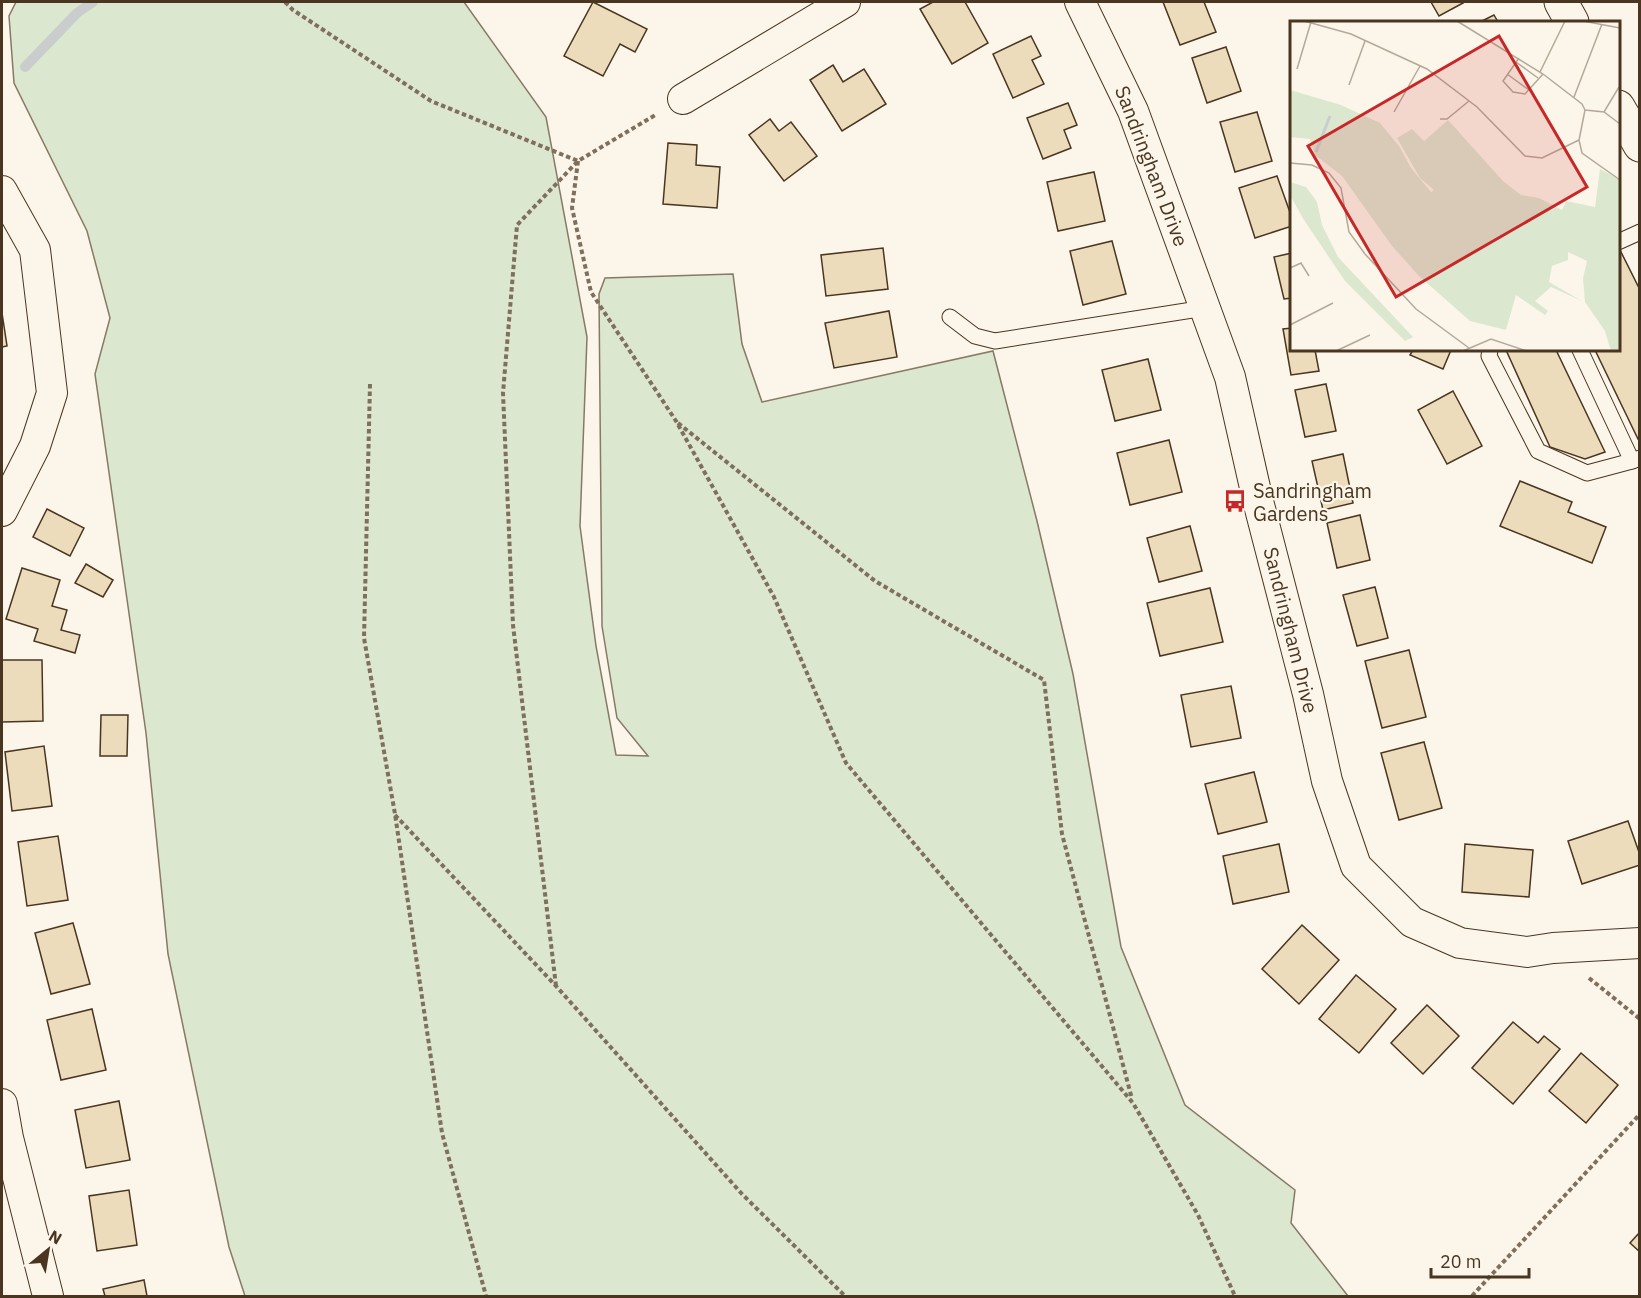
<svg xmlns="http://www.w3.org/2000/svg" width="1641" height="1298" font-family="'IBM Plex Sans',sans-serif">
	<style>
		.green { fill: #dce7d0; stroke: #887966; stroke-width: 1.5 }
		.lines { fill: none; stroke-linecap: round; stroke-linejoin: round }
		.stream { stroke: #c9cecd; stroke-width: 10 }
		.building { fill: #ecdcbc; stroke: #4a3520; stroke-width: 1.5 }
		.lane-casing { stroke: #4a3520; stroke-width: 17 }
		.street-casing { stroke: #4a3520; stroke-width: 32 }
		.secondary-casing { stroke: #4a3520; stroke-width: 35 }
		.path { stroke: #7f6f5c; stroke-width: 4; stroke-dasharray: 4.5 3; stroke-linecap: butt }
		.lane { stroke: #fbf6e9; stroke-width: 15 }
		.street { stroke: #fbf6e9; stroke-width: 30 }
		.secondary { stroke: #fbf6e9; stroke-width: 33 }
		.labels { text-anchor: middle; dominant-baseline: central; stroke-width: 4.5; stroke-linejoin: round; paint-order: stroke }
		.street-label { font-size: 20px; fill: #4a3520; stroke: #fbf6e9 }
		.poi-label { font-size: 20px; fill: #4a3520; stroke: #fbf6e9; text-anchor: start }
		.inset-river { fill: none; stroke: #c9cecd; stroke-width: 3 }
		.inset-road { fill: none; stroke: #b4a999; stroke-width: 1.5 }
		.view { fill: #c62828; fill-opacity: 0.15; stroke: #c62828; stroke-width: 3 }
		.inset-edge { fill: none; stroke: #4a3520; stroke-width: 3 }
	</style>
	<rect width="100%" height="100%" fill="#fbf6e9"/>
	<polygon class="green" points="16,2 464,2 546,117 587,337 580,526 596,646 616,755 648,756 617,718 602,626 599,294 605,278 733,274 742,344 762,402 993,351 1037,521 1073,674 1121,947 1185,1105 1295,1190 1291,1223 1348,1296 245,1296 229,1247 168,954 146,733 95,374 110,318 87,231 14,83 9,16"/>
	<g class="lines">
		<polyline class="stream" points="25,67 77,13 93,2"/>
	</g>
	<g class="building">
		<polygon points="593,2 647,29 635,52 620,44 603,76 564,56"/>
		<polygon points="933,2 965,2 988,43 952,64 920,9"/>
		<polygon points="1163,2 1204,2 1216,32 1180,45"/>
		<polygon points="1431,2 1462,2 1463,3 1439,16"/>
		<polygon points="1494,15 1498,22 1480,22"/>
		<polygon points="1031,36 1041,56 1032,60 1044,84 1013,98 993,54"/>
		<polygon points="1226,47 1241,91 1207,103 1192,58"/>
		<polygon points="833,65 843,82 864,69 886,104 842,131 810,80"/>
		<polygon points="1068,103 1077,125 1064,130 1071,148 1043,159 1027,118"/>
		<polygon points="1257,112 1272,161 1235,172 1220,122"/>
		<polygon points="770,119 779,131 791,122 817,156 784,181 749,135"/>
		<polygon points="668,143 697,145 696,165 720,167 717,208 663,204"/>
		<polygon points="1094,172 1105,221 1058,231 1047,182"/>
		<polygon points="1277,176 1292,218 1292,226 1255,238 1239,188"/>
		<polygon points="1112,241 1126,294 1083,305 1070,251"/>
		<polygon points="883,248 888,289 826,296 821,255"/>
		<polygon points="1618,250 1620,250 1640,290 1640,438 1638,439 1595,350 1618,350"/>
		<polygon points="1292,253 1292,298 1284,299 1274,257"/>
		<polygon points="889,311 897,357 834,368 825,323"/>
		<polygon points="2,313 7,346 2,347"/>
		<polygon points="1292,328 1292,350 1315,350 1319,371 1291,375 1283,329"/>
		<polygon points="1413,350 1451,350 1443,369 1410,355"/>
		<polygon points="1506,350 1556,350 1605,452 1585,459 1550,447"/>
		<polygon points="1148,359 1161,410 1115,421 1102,370"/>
		<polygon points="1326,384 1336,431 1305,437 1295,390"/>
		<polygon points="1453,391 1482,446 1447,464 1418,410"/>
		<polygon points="1169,440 1182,492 1130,505 1117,453"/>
		<polygon points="1343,454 1353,503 1323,510 1312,461"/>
		<polygon points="1520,481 1572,502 1568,512 1606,527 1592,563 1500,526"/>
		<polygon points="47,509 84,528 70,556 33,537"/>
		<polygon points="1360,515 1370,560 1337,568 1327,523"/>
		<polygon points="1190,526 1202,571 1159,582 1147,538"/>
		<polygon points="86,564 113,580 103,597 75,583"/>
		<polygon points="22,568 60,580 52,606 67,610 61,630 80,635 75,653 34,641 38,629 6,619"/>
		<polygon points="1375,587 1388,638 1357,646 1343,595"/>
		<polygon points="1210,588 1223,642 1160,656 1147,603"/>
		<polygon points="1409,650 1426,717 1382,728 1365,661"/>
		<polygon points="2,660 42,660 43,721 2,722"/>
		<polygon points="1231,686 1241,738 1191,747 1181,695"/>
		<polygon points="101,715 128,715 127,756 100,756"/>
		<polygon points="1424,742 1442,808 1399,820 1381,753"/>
		<polygon points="44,746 52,806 12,811 5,752"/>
		<polygon points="1254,772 1267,822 1218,834 1205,784"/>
		<polygon points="1628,821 1640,855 1640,865 1582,884 1568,841"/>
		<polygon points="58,836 68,900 27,906 18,842"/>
		<polygon points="1279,844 1289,892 1233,904 1223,856"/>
		<polygon points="1465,844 1533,850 1529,897 1462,892"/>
		<polygon points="73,923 90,984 51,994 35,933"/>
		<polygon points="1302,925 1339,960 1299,1004 1262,969"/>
		<polygon points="1356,975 1396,1009 1359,1053 1319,1019"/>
		<polygon points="1427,1005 1459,1036 1423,1074 1391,1043"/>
		<polygon points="92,1009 106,1070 61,1080 47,1020"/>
		<polygon points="1513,1022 1538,1043 1544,1036 1560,1049 1513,1104 1472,1068"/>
		<polygon points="1581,1053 1618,1085 1586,1123 1549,1091"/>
		<polygon points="119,1101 130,1160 86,1168 75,1110"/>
		<polygon points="129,1190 137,1245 97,1251 89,1196"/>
		<polygon points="1640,1232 1640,1252 1630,1243"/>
		<polygon points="144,1280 147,1296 105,1296 103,1289"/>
	</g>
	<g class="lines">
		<g class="lane-casing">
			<g id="lane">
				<polyline points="1618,242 1640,232"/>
				<polyline points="950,317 975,336 995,341 1205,308"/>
				<polyline points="1490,350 1489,356 1538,451 1587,473 1632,461 1640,458"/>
				<polyline points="1580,350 1632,461"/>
			</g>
		</g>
		<g class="street-casing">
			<g id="street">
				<polyline points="1080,2 1133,111 1230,377 1258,501 1308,694 1327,781 1356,866 1412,922 1460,943 1527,952 1553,948 1640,943"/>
				<polyline points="683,99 845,2"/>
				<polyline points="2,191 35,250 52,393 35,446 2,511"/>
				<polyline points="2,1104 8,1138 48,1296"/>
			</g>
		</g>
		<g class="secondary-casing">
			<g id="secondary">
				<polyline points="1561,2 1572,22"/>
				<polyline points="1618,107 1640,145"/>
			</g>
		</g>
		<g class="path">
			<polyline points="285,2 293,10 431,101 578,161"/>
			<polyline points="578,161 572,208 591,292 676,421 774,597 846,763 1133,1103 1198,1215 1235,1296"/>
			<polyline points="370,384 364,638 395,814 442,1133 486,1296"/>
			<polyline points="678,423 875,581 1044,680 1062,834 1132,1099"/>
			<polyline points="395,815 556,986 742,1194 845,1296"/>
			<polyline points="1589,978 1640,1019"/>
			<polyline points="556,986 513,625 503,393 517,225 578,161 657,114"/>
			<polyline points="1472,1296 1640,1114"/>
		</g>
		<use href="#lane" class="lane"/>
		<use href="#street" class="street"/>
		<use href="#secondary" class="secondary"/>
	</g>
	<defs>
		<g id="bus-bare" transform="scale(1.8)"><path d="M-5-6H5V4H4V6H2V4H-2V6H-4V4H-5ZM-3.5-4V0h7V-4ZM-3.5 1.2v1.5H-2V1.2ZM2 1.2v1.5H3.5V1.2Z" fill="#c62828" stroke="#fbf6e9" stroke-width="2.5" paint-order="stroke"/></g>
	</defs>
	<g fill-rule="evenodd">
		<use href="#bus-bare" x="1235" y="501"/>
	</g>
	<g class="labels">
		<g class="street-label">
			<text transform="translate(1152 166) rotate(69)">Sandringham Drive</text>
			<text transform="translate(1291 630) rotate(76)">Sandringham Drive</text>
		</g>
		<g class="poi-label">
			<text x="1253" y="490">Sandringham<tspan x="1253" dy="23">Gardens</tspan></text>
		</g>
	</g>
	<g transform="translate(1290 21)">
		<rect width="330" height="330" fill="#fbf6e9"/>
		<path d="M 0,69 L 51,84 L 90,102 L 109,125 L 121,147 L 141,171 L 144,169 L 130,157 L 107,117 L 122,108 L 134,120 L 158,99 L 213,160 L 231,174 L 249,177 L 272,189 L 276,180 L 305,186 L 310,148 L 330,159 L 330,330 L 321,330 L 315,310 L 295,281 L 293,257 L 297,240 L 278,231 L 278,239 L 262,245 L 259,261 L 292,280 L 261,266 L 245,280 L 258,290 L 255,294 L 226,274 L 216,309 L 180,300 L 129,255 L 102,225 L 52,155 L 25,134 L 20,118 L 0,116 ZM 0,161 L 16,166 L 27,181 L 32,204 L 48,236 L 123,316 L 115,320 L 55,260 L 14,199 L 0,174 Z" fill="#dce7d0"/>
		<path class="inset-river" d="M 26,131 L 40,95"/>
		<path class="inset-road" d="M 14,0 L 61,13 L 137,48 L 187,86 L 235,135 L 252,137 L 289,119M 167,0 L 253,53 L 292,83 L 295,89M 293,0 L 330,7M 229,37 L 213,60 L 223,71 L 235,73 L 253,53M 226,41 L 248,57M 7,48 L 21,1M 250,51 L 275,0M 217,53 L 239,69M 59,64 L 75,20M 284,76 L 312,3M 295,89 L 289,119 L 292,132 L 330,159M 295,89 L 314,91 L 330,103M 104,91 L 130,45M 314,91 L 329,66M 150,98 L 157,98 L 179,80M 0,142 L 22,144 L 39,152 L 51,167 L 59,211 L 75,233 L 126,288 L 179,327M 0,247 L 11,242 L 19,255M 0,304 L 43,282M 46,330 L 80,314M 173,330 L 201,318 L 237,330"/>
		<path class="view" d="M 209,15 L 297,166 L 106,276 L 18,125 Z"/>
		<rect width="330" height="330" class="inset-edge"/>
	</g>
	<rect width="1641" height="1298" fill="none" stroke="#4a3520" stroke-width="6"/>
	<g transform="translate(48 1250) rotate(30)" stroke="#fbf6e9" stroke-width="4.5" paint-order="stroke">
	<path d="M0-4.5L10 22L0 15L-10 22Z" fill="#4a3520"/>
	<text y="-9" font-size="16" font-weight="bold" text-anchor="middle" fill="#4a3520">N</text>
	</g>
	<path d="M1431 1268v9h98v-9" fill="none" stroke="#4a3520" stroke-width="3"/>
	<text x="1440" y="1268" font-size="18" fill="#4a3520" stroke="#fbf6e9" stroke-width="4.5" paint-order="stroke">20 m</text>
</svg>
